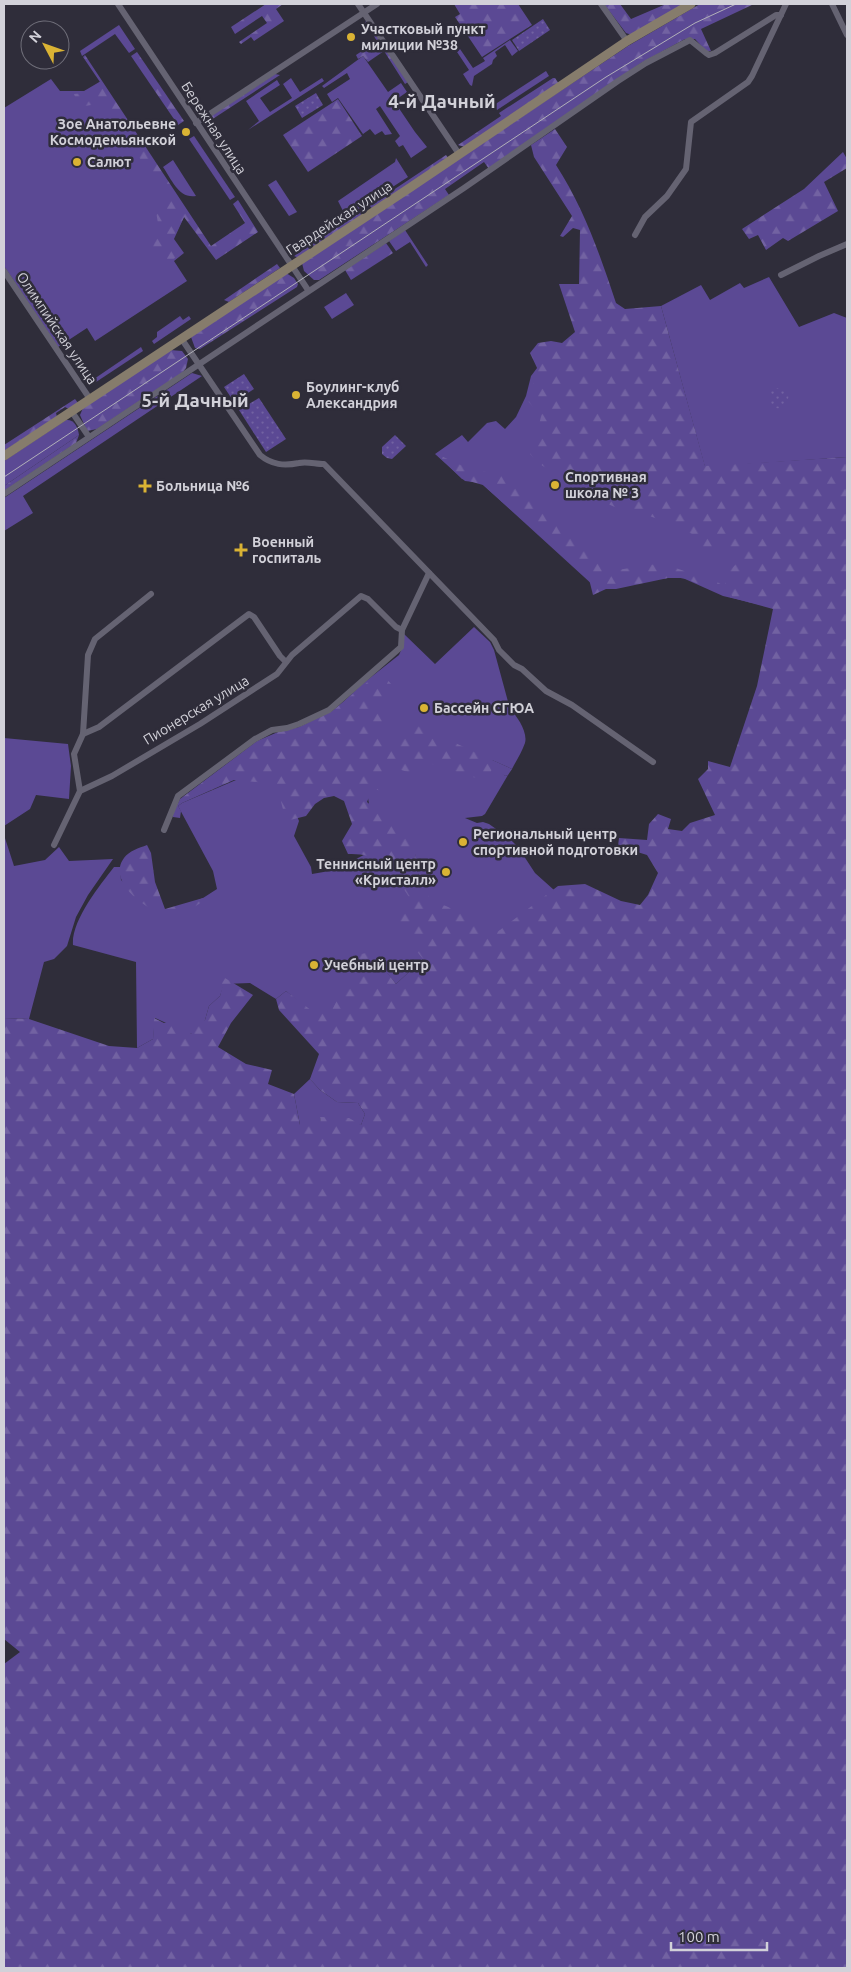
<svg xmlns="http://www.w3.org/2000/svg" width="851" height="1972" font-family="Ubuntu,sans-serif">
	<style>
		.green { fill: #5b4994 }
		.forest { fill: url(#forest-firs) }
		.park { fill: url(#park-dots) }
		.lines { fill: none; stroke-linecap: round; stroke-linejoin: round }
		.street { stroke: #656372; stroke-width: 6 }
		.secondary { stroke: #867c6c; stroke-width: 9 }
		.tram { stroke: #b1b0b9; stroke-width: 1 }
		.poi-dot { fill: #dab334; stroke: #2f2d3a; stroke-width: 2 }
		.labels { text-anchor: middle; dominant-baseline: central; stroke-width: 5; stroke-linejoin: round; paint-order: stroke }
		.poi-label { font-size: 14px; font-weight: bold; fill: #d2d1d9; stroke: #2f2d3a; text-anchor: start }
		.street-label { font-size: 14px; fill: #d2d1d9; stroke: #2f2d3a }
		.district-label { font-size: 19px; font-weight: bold; fill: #d2d1d9; stroke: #2f2d3a }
	</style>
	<defs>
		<pattern id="forest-firs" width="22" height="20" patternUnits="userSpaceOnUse" patternTransform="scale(1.25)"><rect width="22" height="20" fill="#5b4994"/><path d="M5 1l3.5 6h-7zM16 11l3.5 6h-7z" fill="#7262a2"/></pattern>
		<pattern id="park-dots" width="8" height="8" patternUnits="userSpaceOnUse" patternTransform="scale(1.25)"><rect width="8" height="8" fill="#5b4994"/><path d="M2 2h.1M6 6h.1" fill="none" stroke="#7262a2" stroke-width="1.8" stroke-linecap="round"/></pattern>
	</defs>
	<rect width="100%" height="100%" fill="#2f2d3a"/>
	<g class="green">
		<polygon points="119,25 135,49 129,53 115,34 82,56 80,51"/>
		<polygon points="510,40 518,51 512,56 505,45 495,52 497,56 493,60 492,64 474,76 472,86 470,85 463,74 469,70 457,52 460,49 473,68 485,61 483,58"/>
		<polygon points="363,56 388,92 401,83 407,92 394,101 415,132 427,147 411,158 403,145 399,147 395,141 400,136 380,106 376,109 392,134 385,135 382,131 375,135 370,129 363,134 338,98 332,102 327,94 350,79 347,73 324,88 322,86"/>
		<polygon points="546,71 549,76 497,110 494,105"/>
		<polygon points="291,78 300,92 322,78 324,81 248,130 259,121 246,101 277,80 280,85 260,98 270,112 292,98 283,84"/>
		<polygon points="51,79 60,91 84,91 101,81 185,215 174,239 184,253 174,261 187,281 95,341 87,328 58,347 4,266 4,108"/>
		<polygon points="194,136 235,197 230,200 189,139"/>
		<polygon points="396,158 408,177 346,217 338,201 395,162"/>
		<path d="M 173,160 L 196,196 C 179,199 172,180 163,167 Z"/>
		<polygon points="276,180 297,212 289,216 268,185"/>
		<polygon points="405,230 428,265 426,267 410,242 396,251 389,241"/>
		<polygon points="769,277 799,327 834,313 847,318 847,457 705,467 661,306 701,285 710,300 740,283 744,288"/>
		<polygon points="346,293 354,305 332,319 324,307"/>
		<polygon points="180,316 183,320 189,316 191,319 154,344 152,341 157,337 157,332"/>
		<polygon points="141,347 143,351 93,384 91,381"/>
		<polygon points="540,364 763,547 761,605 723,596 685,579 676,577 595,587 481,483 465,481 435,454 462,435 468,442 487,423 496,421 505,429 516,417 526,396 531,376"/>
		<polygon points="192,373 202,376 23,496 33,513 4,531 4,498"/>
		<path d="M 66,420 C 74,419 78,427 79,435 L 4,486 L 4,461 Z"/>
		<path d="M 474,627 L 490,642 L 494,650 L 510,709 C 517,716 528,732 525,743 C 522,752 516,761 512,769 L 492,760 L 494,766 L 505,776 L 508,775 L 485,814 L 482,816 L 465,818 L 477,823 L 483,822 L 489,824 L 509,838 L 518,847 L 535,873 L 554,890 L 487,943 L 456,917 L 423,905 L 411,828 L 372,822 L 367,792 L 338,707 L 361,685 L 399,655 L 403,646 L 404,634 L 435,664 Z"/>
		<polygon points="4,738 68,744 71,766 69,799 36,795 30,809 4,826"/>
		<path d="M 243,777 L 285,786 L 299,821 L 294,836 L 311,867 L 312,874 L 335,870 L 379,847 L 423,911 L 423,959 L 396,984 L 374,957 L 480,1158 L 286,991 L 276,999 L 250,983 L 224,984 L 220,996 L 209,1006 L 205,1020 L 191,1034 L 155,1018 L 153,1039 L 137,1048 L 136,962 L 73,945 C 71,921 100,885 114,867 L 120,867 L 121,880 L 164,914 L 203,898 L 217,889 L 213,871 L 178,806 L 182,803 Z"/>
		<polygon points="4,835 14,866 45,860 59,847 69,861 113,859 88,895 76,917 67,946 54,959 44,962 29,1019 4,1018"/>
		<polygon points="310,1079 320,1090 337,1102 358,1103 365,1114 361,1125 320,1118 322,1125 300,1125 294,1094"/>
	</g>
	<g class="forest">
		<polygon points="266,4 283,4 276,9 284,21 254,41 251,37 241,44 239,42 267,23 262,16 235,34 231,27"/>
		<polygon points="454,4 518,4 532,25 482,57 455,17 460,14"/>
		<polygon points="604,4 620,4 631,19 666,4 683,4 632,35 626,33"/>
		<polygon points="700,4 754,4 701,29 711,51 706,51 695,39 685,39 641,63 489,169 484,162 445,189 449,195 319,280 314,280 304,271 302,263 628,46"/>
		<polygon points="367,21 408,82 405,84 384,51 368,62 363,56 358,59 356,55 377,41 365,22"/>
		<polygon points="137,52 184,121 178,125 131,56"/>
		<path d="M 85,55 L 211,246 L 245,223 L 233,204 L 238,200 L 258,232 L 216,260 L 184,217 L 173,239 L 182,253 L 165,265 L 152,249 C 157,236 161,222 154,209 L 155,204 L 161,199 L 163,194 L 100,97 L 91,105 L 79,107 L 74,94 L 85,93 L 100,82 L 83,57 Z"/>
		<polygon points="275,74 280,75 205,124 206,119"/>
		<polygon points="553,78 555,78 559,84 465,147 458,145 501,116 499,113"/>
		<polygon points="338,99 362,136 308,172 283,135"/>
		<path d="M 555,129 L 567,147 L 556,165 C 584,208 600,255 616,303 L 625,309 L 661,306 L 705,466 L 847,457 L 847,1968 L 4,1968 L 4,1664 L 20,1652 L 4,1639 L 4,1018 L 29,1019 L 109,1046 L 137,1048 L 153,1039 L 154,1018 L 164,1023 L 177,1020 L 191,1034 L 197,1022 L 205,1020 L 209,1006 L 220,996 L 223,984 L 204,984 L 204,975 L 215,972 L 253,995 L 231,1023 L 218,1047 L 246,1064 L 272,1070 L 268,1084 L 294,1094 L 300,1125 L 321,1125 L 320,1117 L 349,1118 L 361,1125 L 365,1114 L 358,1103 L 337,1102 L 320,1090 L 310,1079 L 319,1054 L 279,1010 L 276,999 L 286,991 L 312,1011 L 332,1010 L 361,954 L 371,952 L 396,984 L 423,959 L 403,934 L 398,926 L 401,917 L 395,912 L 400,906 L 411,909 L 415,906 C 402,887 389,860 364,855 C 359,854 353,854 348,854 L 342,841 L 352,824 L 344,801 L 334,796 L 324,798 L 315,804 L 306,816 L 286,821 L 278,790 L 257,782 L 234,780 L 182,803 L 178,806 L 181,811 L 180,818 L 173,817 L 173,813 L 180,799 L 257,741 L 278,732 L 299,727 L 332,711 L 380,672 L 393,686 L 382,702 L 387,719 L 382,730 L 387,738 L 416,725 L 512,769 L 508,775 L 505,776 L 497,771 L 493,766 L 488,780 L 476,778 L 426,762 L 420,776 L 389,766 L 383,791 L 372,789 L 367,802 C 387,819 382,824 411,825 C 419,852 411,871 429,897 C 435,905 449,904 456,913 L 463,909 L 485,938 L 500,930 L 558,886 L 585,884 L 621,901 L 640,905 L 648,895 L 658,873 L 647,855 L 618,846 L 619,838 L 647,840 L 649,824 L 658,814 L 671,819 L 668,829 L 682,831 L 690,823 L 715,815 L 698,779 L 708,769 L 708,761 L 730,767 L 757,686 L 773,609 L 733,598 L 725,583 L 730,570 L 743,557 L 720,549 L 703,551 L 696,536 L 672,524 L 638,512 L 619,509 L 595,498 L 538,463 L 530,454 L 534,450 L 541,416 L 527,400 L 538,370 L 530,353 L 538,343 L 551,341 L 562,343 L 575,332 L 559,284 L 579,284 L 580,230 L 573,228 L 563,237 L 560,236 L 572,216 L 534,157 L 531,145 Z"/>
		<polygon points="843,152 847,159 847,168 824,182 838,211 788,241 783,238 766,250 758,235 749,239 742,229 804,189"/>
		<polygon points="446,155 449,159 373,210 370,206 360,213 362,216 299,258 294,256"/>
		<polygon points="386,243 393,253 351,280 345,270"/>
		<polygon points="277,264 280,268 229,302 224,300"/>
		<polygon points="286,273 294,278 298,284 297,287 200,349 195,348 191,337"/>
		<polygon points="170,350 182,351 188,359 186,368 182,373 97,429 87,431 80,415 83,408"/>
		<polygon points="75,399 78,403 69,409 65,407 56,413 57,417 4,451 4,445"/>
		<polygon points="79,435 76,443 4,491 4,486"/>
		<path d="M 439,455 C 459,465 477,472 500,474 L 595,558 L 611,571 L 662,563 L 709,580 C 720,581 727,588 732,598 L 684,578 L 668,578 L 616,589 L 606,589 L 593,595 L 589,579 L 483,485 L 462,479 L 438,456 Z"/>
		<path d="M 147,845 L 151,853 L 155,882 L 165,909 L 203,898 L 203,901 C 195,908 174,917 163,914 C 144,908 107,881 124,858 C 129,851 139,848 147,845 Z"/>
	</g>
	<g class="park">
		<polygon points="543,19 550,30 519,51 512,40"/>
		<polygon points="316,93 323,105 302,118 295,106"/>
		<polygon points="244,374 254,389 234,402 224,387"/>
		<polygon points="772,387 790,391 785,410 768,406"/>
		<polygon points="259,398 286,439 266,452 239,410"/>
		<polygon points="395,435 406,446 392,459 387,458 382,454 382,447"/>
	</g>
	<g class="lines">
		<g class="street">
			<polyline points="118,4 308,290"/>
			<polyline points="358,4 459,154"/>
			<polyline points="601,4 627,41"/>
			<polyline points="832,4 847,35"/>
			<polyline points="196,123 377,4"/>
			<polyline points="635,235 645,217 667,196 686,169 691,122 748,82 752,76 786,4"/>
			<polyline points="4,271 90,399"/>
			<polyline points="781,275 819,256 847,244"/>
			<path d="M 181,338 L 260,455 C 272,465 284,466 299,463 C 306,461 316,464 324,464 L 494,640 L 499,650 L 514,665 L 522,669 L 546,691 L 572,705 L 653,762"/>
			<polyline points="72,412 89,437"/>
			<polyline points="4,494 464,188 618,81 646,63 690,40 706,53 709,55 715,53 776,15 781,15"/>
			<polyline points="83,734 99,727 249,614 254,617 280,656 286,662"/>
			<polyline points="80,791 74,754 83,734 88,655 95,639 151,594"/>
			<polyline points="164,830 178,796 255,739 272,730 287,728 299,724 329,710 401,647 402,630 429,573"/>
			<polyline points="54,845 80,791 112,776 200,724 277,674 292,655 361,596 368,599 396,627 402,630"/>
		</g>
		<polyline class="secondary" points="4,456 411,187 627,41 691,4"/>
		<polyline class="tram" points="4,477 606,77 695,23 736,4"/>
	</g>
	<g class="poi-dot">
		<circle cx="351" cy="37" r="5"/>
		<circle cx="186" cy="132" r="5"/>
		<circle cx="77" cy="162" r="5"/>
		<circle cx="296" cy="395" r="5"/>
		<circle cx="555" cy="485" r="5"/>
		<path d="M142.5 478.5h5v5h5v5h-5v5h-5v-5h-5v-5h5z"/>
		<path d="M238.5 542.5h5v5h5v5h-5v5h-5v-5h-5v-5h5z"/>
		<circle cx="424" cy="708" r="5"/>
		<circle cx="463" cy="842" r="5"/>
		<circle cx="446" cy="872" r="5"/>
		<circle cx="314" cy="965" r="5"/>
	</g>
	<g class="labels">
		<g class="poi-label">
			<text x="361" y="29">Участковый пункт<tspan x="361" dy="16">милиции №38</tspan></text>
			<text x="176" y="124" text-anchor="end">Зое Анатольевне<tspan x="176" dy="16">Космодемьянской</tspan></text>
			<text x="87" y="162">Салют</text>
			<text x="306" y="387">Боулинг-клуб<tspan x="306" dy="16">Александрия</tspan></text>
			<text x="565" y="477">Спортивная<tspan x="565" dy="16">школа № 3</tspan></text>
			<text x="156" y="486">Больница №6</text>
			<text x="252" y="542">Военный<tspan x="252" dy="16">госпиталь</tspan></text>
			<text x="434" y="708">Бассейн СГЮА</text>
			<text x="473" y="834">Региональный центр<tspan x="473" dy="16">спортивной подготовки</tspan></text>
			<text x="436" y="864" text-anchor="end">Теннисный центр<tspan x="436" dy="16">«Кристалл»</tspan></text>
			<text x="324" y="965">Учебный центр</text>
		</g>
		<g class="street-label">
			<text transform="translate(214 128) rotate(57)">Бережная улица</text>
			<text transform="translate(339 218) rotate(-33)">Гвардейская улица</text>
			<text transform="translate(57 328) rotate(56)">Олимпийская улица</text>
			<text transform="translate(196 710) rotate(-31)">Пионерская улица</text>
		</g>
		<g class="district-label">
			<text x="442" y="101">4-й Дачный</text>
			<text x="195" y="400">5-й Дачный</text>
		</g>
	</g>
	<rect width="851" height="1972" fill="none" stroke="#d2d1d9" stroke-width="10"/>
	<g transform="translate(45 45) rotate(311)"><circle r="24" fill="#2f2d3a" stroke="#706f7a"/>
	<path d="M0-4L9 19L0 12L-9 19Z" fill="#dab334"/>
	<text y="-8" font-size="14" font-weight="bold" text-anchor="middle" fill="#d2d1d9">N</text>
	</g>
	<path d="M671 1942v8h96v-8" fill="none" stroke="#d2d1d9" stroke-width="2.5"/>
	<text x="678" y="1942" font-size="15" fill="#d2d1d9" stroke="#2f2d3a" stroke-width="4" paint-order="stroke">100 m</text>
</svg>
